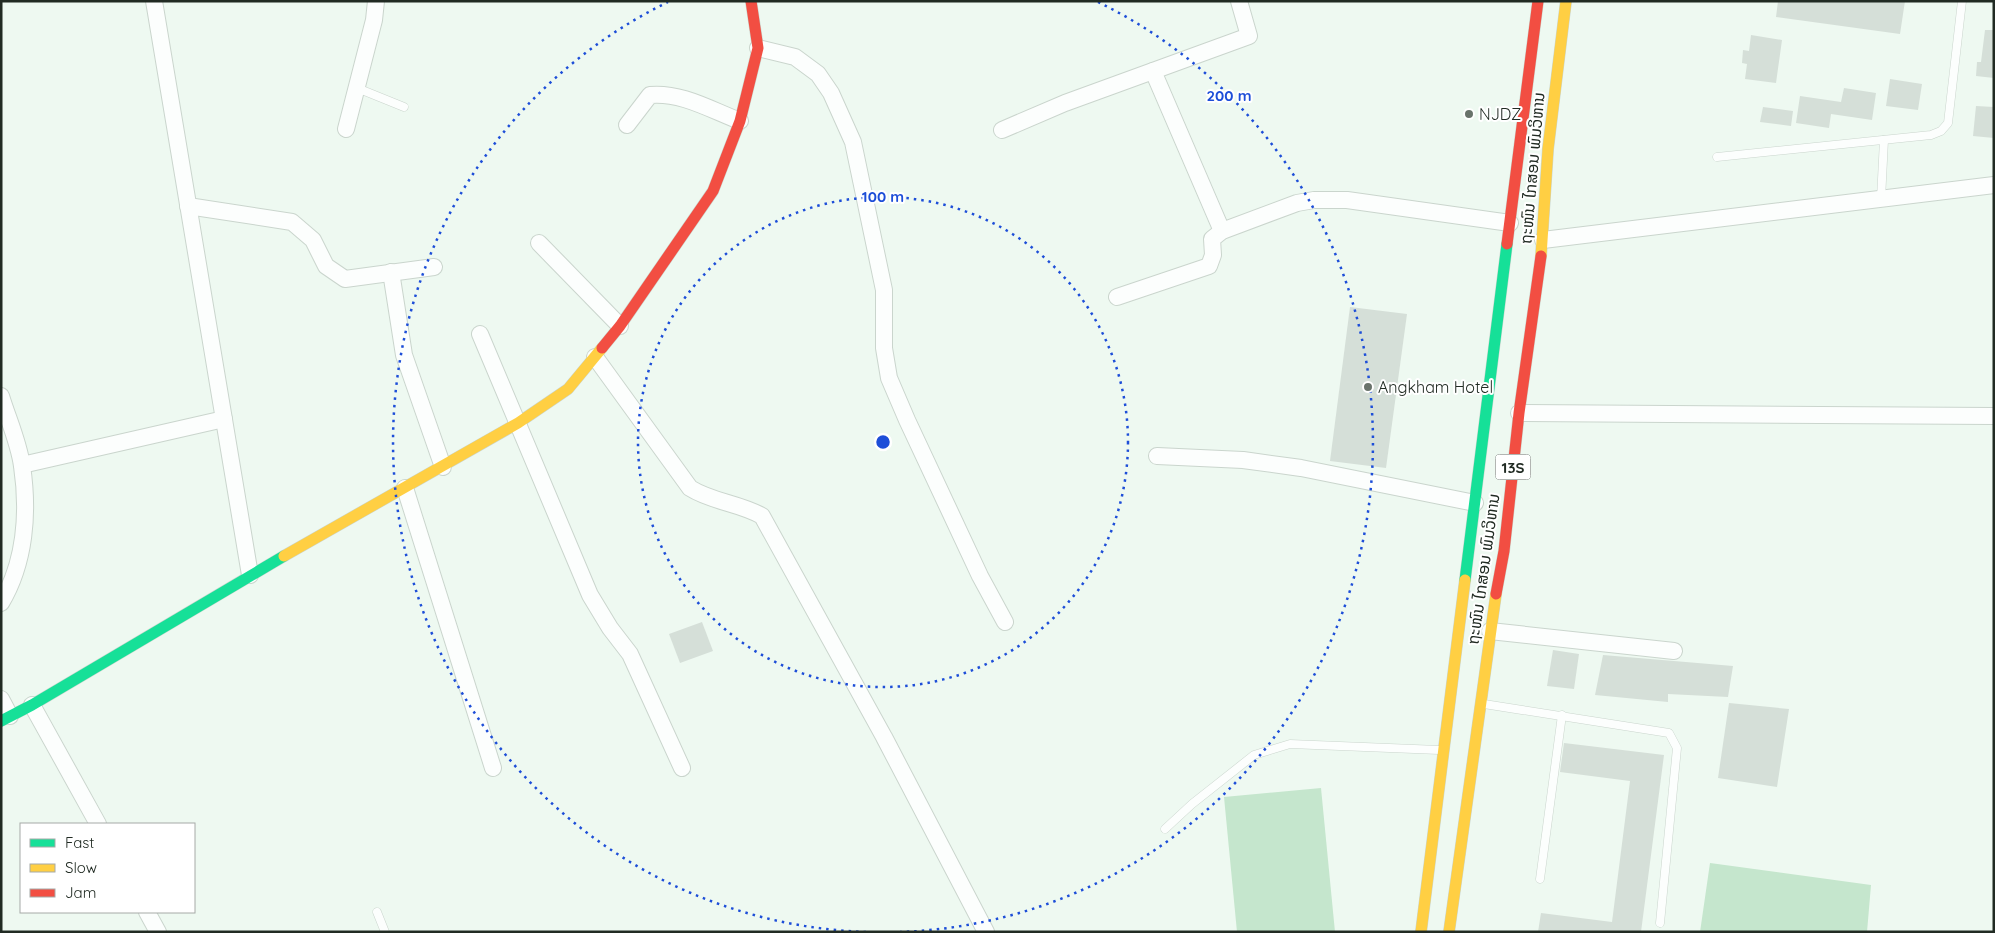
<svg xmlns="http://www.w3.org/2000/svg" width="1995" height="933" font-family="Quicksand,'Noto Sans Lao',sans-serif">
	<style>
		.green { fill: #c5e6cd }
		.building { fill: #d5dfd8 }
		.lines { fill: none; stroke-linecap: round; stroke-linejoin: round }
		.lane-casing { stroke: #cad5cd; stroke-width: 9 }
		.street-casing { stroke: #cad5cd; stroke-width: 18 }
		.fast-casing { stroke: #cad5cd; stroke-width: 12 }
		.slow-casing { stroke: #cad5cd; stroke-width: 12 }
		.jam-casing { stroke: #cad5cd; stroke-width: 12 }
		.lane { stroke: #fcfefd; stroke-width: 8 }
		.street { stroke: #fcfefd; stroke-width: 16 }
		.fast { stroke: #16e098; stroke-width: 11 }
		.slow { stroke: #ffcf43; stroke-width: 11 }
		.jam { stroke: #f24e42; stroke-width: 11 }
		.ring { fill: none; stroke: #1d4ed8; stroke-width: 2.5; stroke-dasharray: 2.5 5 }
		.poi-dot { fill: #69736b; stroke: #fff; stroke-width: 2 }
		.labels { text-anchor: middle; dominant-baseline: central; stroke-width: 4; stroke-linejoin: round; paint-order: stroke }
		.shield { fill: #fff; stroke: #646b65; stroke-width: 1 }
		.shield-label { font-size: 15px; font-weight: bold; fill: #212b23 }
		.poi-label { font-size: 16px; fill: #212b23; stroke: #fff; text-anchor: start }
		.street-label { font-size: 16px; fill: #212b23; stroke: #fff }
		.centre { fill: #1d4ed8; stroke: #fff; stroke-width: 2.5 }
		.ring-label { font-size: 15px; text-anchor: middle; font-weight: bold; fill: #1d4ed8; stroke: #fff; stroke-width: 4; stroke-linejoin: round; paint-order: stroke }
	</style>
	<rect width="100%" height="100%" fill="#eef9f1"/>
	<g class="green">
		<polygon points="1321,788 1335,932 1237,932 1224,797"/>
		<polygon points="1710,863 1871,885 1867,932 1700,932"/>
	</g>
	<g class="building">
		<polygon points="1778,1 1905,1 1900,34 1776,17"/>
		<polygon points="1985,30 1994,30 1994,78 1976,76 1977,62 1981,62"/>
		<polygon points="1751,35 1782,40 1776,83 1745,79 1747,64 1742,63 1743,50 1749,51"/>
		<polygon points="1890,79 1922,84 1918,110 1886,106"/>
		<polygon points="1844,88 1876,93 1872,120 1831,114 1829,128 1796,123 1800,96 1841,102"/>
		<polygon points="1976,106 1994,107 1994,138 1973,136"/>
		<polygon points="1763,107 1793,111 1791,126 1760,122"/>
		<polygon points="1350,307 1407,314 1386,468 1330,461"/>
		<polygon points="702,622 713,651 680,663 669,634"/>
		<polygon points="1553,650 1579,654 1574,689 1547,686"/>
		<polygon points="1603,655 1733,666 1728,697 1668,694 1668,702 1595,695"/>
		<polygon points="1729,703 1789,709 1777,787 1718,778"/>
		<polygon points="1564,743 1664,755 1641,932 1538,932 1541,913 1612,922 1630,781 1560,772"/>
	</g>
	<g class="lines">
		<g class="lane-casing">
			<g id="lane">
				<polyline points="357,88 404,107"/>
				<polyline points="1717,157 1931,135 1941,131 1948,123 1962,1"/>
				<polyline points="1881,199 1884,140"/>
				<polyline points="1484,704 1669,733 1677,748 1660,923"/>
				<polyline points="1165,829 1192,804 1254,755 1290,744 1439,750"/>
				<polyline points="1540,879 1562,715"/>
				<polyline points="377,912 385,932"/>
			</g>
		</g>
		<g class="street-casing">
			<g id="street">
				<polyline points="154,1 250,575"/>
				<polyline points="758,48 795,57 818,74 831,93 853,142 884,290 884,348 889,378 907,420 980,576 1005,622"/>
				<polyline points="1153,71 1222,231"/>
				<path d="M 627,125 L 650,95 C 681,92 711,110 740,121"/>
				<polyline points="346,129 374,20 376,1"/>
				<polyline points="1002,130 1065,103 1249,36 1239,1"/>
				<polyline points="188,206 292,222 313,240 326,266 345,279 434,267"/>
				<polyline points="1543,240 1994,185"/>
				<polyline points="539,243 620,326"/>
				<polyline points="391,272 404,355 443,467"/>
				<polyline points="1117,297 1209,266 1213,255 1212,239 1222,231 1297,203 1314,200 1347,200 1510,223"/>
				<polyline points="480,334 590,595 610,628 630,654 682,768"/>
				<path d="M 595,357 L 690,488 C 712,502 739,503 762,516 L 884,737 L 986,932"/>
				<path d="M 1,396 C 8,419 19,443 22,466 C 29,513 25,563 1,603"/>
				<polyline points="1519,413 1994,416"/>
				<polyline points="1157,456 1243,460 1301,468 1475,503"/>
				<polyline points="22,465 224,419"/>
				<polyline points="405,488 493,768"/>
				<polyline points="1490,631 1674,651"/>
				<polyline points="1,699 10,716"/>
				<polyline points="32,705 98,824"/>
				<polyline points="147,912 158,932"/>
			</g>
		</g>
		<g class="fast-casing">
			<g id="fast">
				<polyline points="1465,580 1507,244"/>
				<polyline points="1,721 32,705 284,556"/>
			</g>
		</g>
		<g class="slow-casing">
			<g id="slow">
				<polyline points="1541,256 1548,149 1566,1"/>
				<polyline points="284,556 518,423 568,389 602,348"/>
				<polyline points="1421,932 1465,580"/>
				<polyline points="1449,932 1496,594"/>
			</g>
		</g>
		<g class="jam-casing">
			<g id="jam">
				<polyline points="1507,244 1538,1"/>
				<polyline points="602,348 620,326 713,191 740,121 758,48 751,1"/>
				<polyline points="1496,594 1504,551 1519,413 1541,256"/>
			</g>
		</g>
		<use href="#lane" class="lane"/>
		<use href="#street" class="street"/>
		<use href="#fast" class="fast"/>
		<use href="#slow" class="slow"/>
		<use href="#jam" class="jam"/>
	</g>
	<g class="ring">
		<circle cx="883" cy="442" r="245"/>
		<path d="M866 932A490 490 0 0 1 668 2M1098 2A490 490 0 0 1 900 932"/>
	</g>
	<g class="poi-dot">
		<circle cx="1469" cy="114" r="5"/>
		<circle cx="1368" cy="387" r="5"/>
	</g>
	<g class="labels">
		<rect class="shield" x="1495.5" y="454.5" width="35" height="25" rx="4"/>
		<g class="shield-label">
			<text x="1513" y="467">13S</text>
		</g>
		<g class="poi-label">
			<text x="1479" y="114">NJDZ</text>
			<text x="1378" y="387">Angkham Hotel</text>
		</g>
		<g class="street-label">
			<text transform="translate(1532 168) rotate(-85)">ຖະໜົນ ໄກສອນ ພົມວິຫານ</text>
			<text transform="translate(1483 569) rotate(-82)">ຖະໜົນ ໄກສອນ ພົມວິຫານ</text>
		</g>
	</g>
	<circle cx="883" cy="442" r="8" class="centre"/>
	<g class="ring-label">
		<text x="1229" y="101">200 m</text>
		<text x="883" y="202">100 m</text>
	</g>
	<rect width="1995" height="933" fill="none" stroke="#212b23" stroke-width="5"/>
	<rect x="20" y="823" width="175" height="90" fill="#ffffff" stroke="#a6aaa7"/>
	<rect x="30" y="839" width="25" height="8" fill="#16e098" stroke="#a6aaa7"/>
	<text x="65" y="848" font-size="15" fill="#212b23">Fast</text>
	<rect x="30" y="864" width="25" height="8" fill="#ffcf43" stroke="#a6aaa7"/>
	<text x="65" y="873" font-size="15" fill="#212b23">Slow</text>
	<rect x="30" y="889" width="25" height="8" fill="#f24e42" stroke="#a6aaa7"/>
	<text x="65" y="898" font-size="15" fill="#212b23">Jam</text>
</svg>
